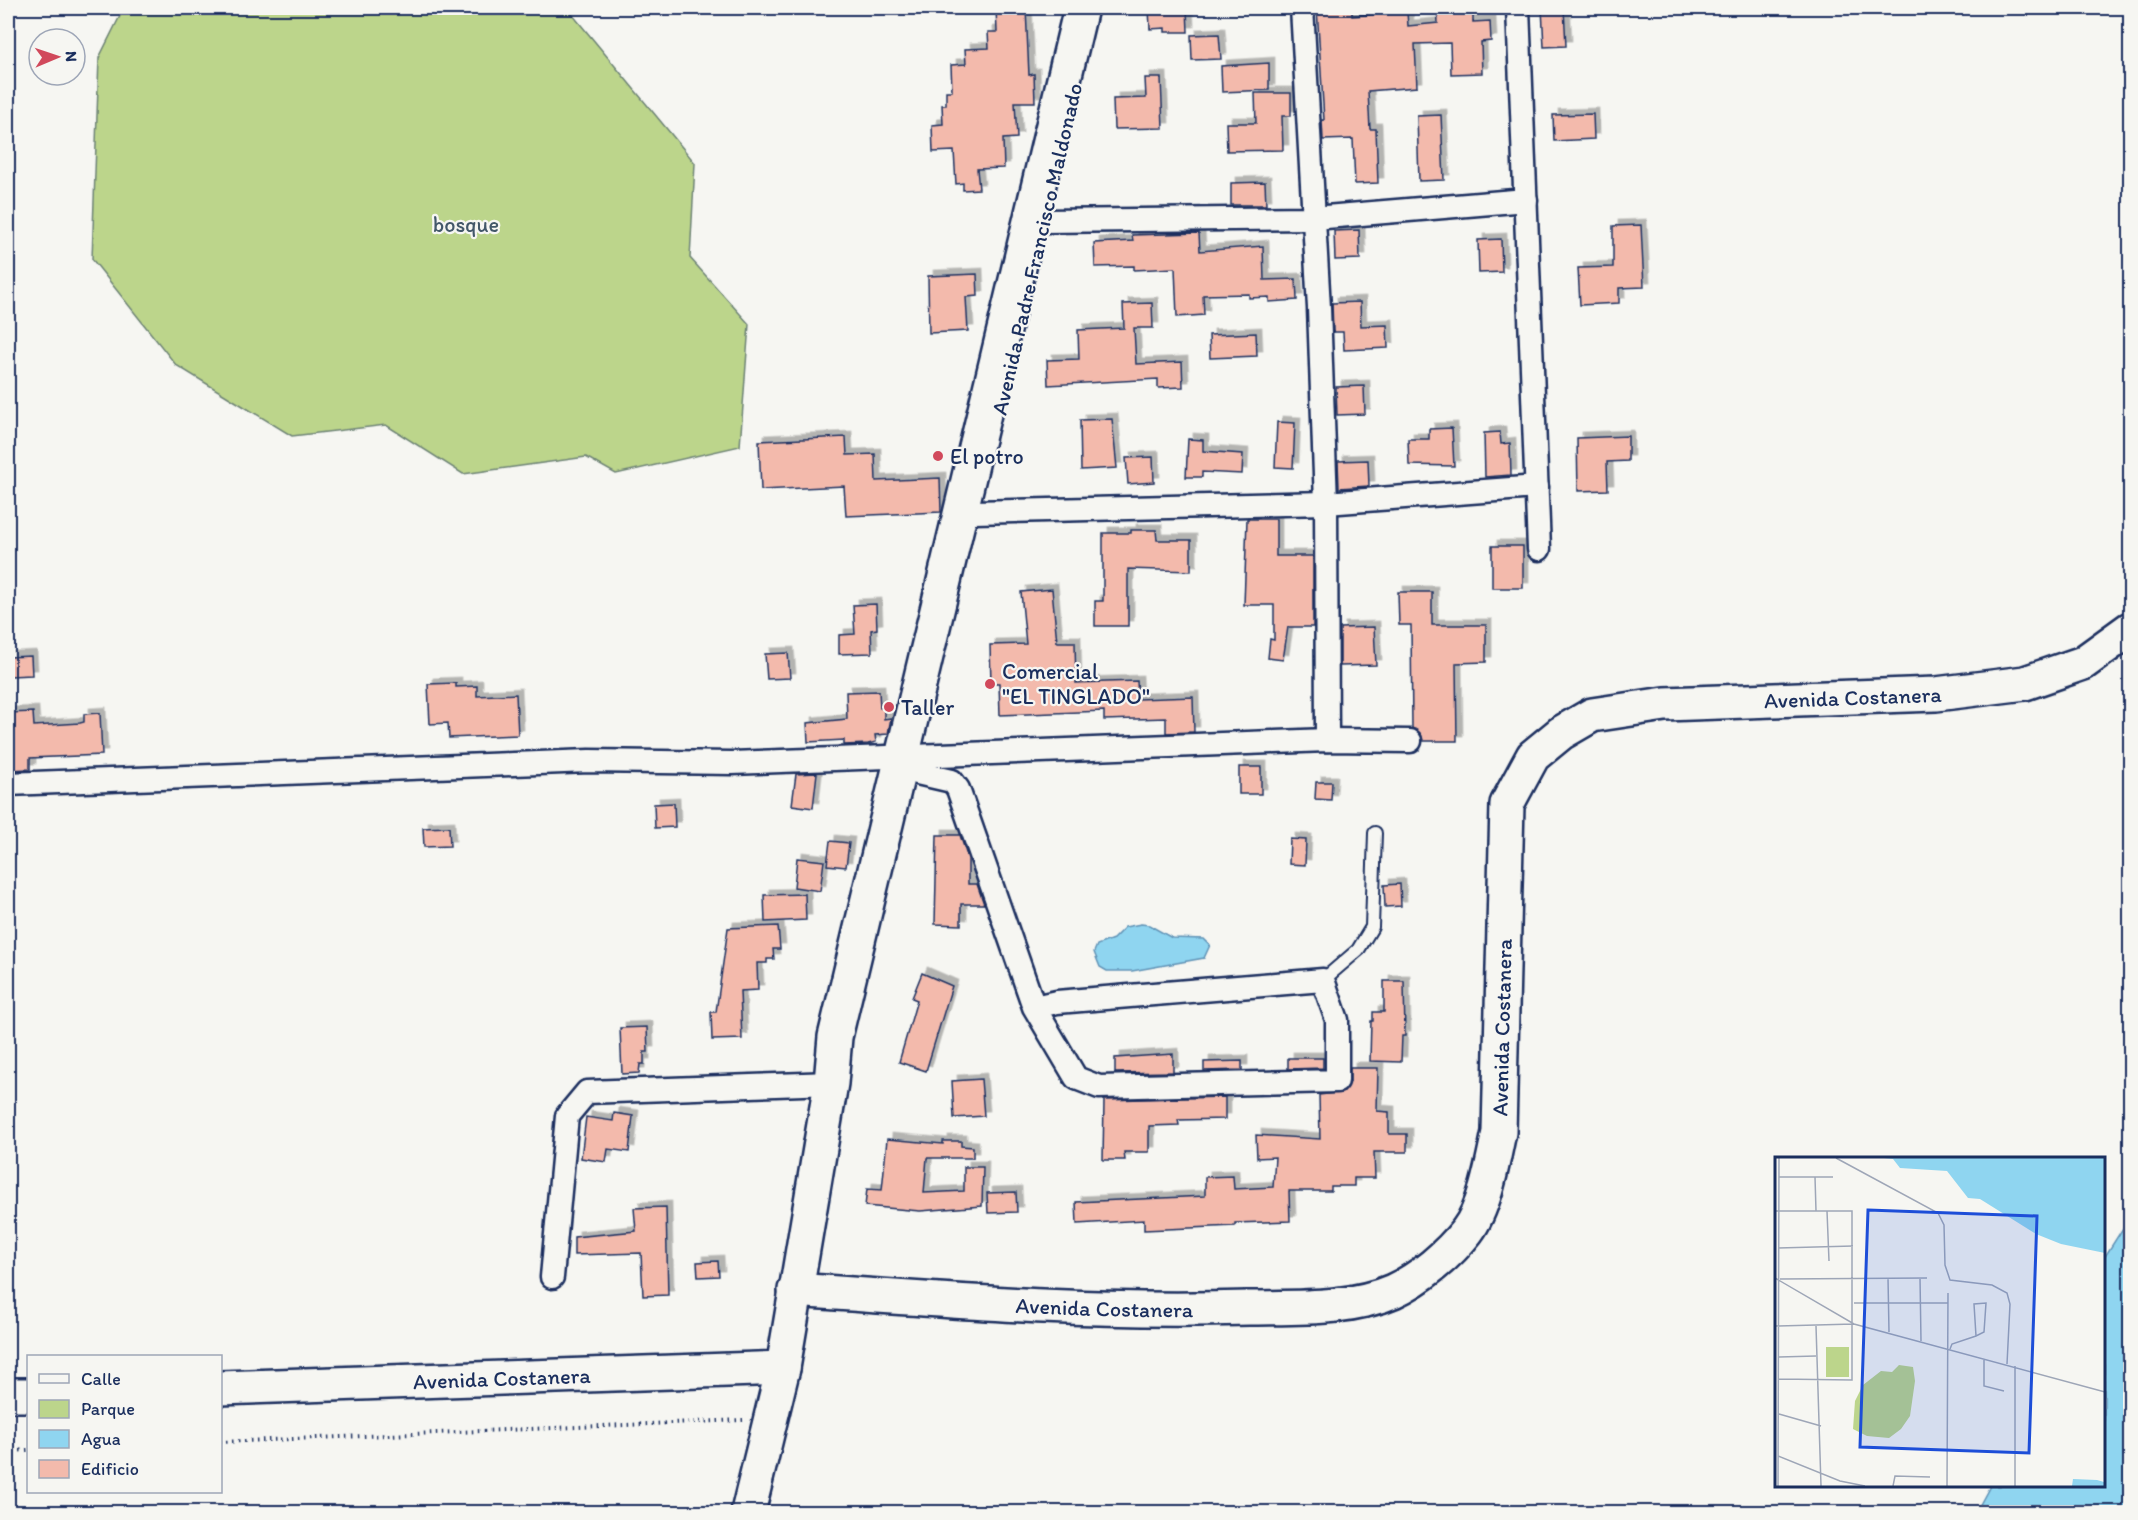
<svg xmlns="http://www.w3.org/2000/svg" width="2138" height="1520" font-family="Itim,sans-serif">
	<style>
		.green { fill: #bcd58b; stroke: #6c8274; stroke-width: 1.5 }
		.water { fill: #8fd5f0; stroke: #6193b6; stroke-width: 1.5 }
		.building { fill: #f3baac; stroke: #1b2f5e; stroke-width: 1.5; filter: url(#shadow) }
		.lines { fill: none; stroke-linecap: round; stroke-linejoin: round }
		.lane-casing { stroke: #1b2f5e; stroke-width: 16 }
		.street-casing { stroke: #1b2f5e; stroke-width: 27 }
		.secondary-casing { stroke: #1b2f5e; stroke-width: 38 }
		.primary-casing { stroke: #1b2f5e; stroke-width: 38 }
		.path { stroke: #1b2f5e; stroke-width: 4; stroke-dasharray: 1.5 4.5; stroke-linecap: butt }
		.lane { stroke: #f6f6f2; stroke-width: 12 }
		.street { stroke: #f6f6f2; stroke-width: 22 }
		.secondary { stroke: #f6f6f2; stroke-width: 33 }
		.primary { stroke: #f6f6f2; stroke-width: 33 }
		.poi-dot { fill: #d1495b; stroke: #f6f6f2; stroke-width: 2 }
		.labels { text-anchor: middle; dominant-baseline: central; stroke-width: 4.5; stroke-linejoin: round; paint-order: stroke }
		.park-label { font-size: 22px; fill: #435869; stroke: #f6f6f2 }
		.street-label { font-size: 22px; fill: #1b2f5e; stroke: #f6f6f2 }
		.poi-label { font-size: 22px; fill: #1b2f5e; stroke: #f6f6f2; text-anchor: start }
		.inset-road { fill: none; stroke: #9ea6b7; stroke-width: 1.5 }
		.view { fill: #1d4ed8; fill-opacity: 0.15; stroke: #1d4ed8; stroke-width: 3 }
		.inset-edge { fill: none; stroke: #1b2f5e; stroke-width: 3 }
	</style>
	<defs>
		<filter id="shadow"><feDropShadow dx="5.5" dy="-5.5" stdDeviation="0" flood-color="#0004"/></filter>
	</defs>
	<rect width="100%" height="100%" fill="#f6f6f2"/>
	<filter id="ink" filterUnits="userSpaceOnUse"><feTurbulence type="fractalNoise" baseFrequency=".0167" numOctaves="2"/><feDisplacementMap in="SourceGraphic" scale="12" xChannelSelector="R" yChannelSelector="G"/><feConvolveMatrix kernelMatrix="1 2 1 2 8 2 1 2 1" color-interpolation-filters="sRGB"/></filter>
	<g filter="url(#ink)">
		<polygon class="green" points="124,8 567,8 695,163 690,258 749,324 740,446 616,474 586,457 463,474 386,425 292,436 176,365 92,259 99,58"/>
		<g class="water">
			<polygon points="1141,924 1149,925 1172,938 1204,939 1210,945 1204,958 1132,971 1107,971 1100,967 1094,952 1097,945 1113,939 1125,927"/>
			<polygon points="2130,1217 2130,1512 1976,1512 1990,1486 2104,1486 2104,1258"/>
		</g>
		<g class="building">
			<polygon points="996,8 1026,8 1029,75 1034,74 1035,102 1015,102 1017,138 1003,139 1004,168 977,169 979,189 963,190 963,183 956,184 954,151 933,152 932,125 943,124 942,105 946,105 946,91 952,91 951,65 966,64 965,49 989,48 988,32 997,32"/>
			<polygon points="1149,8 1187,8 1188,32 1165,32 1165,28 1150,29"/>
			<polygon points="1317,8 1352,8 1352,16 1407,12 1408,26 1438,23 1437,8 1473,8 1473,22 1490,21 1491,41 1481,42 1482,73 1451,74 1450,43 1415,44 1417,87 1368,91 1370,129 1376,129 1378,183 1355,184 1353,139 1323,140 1322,120 1324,120"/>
			<polygon points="1542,8 1564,8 1566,46 1544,47"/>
			<polygon points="1219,34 1221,59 1192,60 1191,35"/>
			<polygon points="1269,63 1269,90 1222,92 1221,66"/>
			<polygon points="1145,78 1161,78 1163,128 1114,129 1113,99 1146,98"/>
			<polygon points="1255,93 1291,93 1291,116 1282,116 1283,150 1227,151 1226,123 1256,123"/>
			<polygon points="1593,114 1594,139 1554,141 1553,115"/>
			<polygon points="1441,115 1444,180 1419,181 1417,116"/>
			<polygon points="1265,182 1266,205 1231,205 1231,183"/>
			<polygon points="1641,225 1644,287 1619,288 1619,303 1580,305 1578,268 1613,267 1613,226"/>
			<polygon points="1359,230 1360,259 1335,260 1334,231"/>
			<polygon points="1199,233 1200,251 1263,246 1264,280 1296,279 1297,300 1269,302 1269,297 1249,298 1249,294 1203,295 1204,315 1177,317 1175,268 1134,270 1134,266 1095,267 1094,243 1133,241 1132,235"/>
			<polygon points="1501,239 1502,272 1479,273 1478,240"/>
			<polygon points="977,274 978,296 966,297 968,331 929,333 928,276"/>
			<polygon points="1360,302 1361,326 1387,325 1388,348 1344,350 1343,332 1333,332 1332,303"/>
			<polygon points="1152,303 1153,328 1134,328 1136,364 1182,362 1183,387 1158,388 1158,379 1048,385 1047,360 1079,359 1078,330 1124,328 1123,304"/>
			<polygon points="1256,333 1257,356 1210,358 1209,335"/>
			<polygon points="1364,386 1365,414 1337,415 1336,387"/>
			<polygon points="1112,419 1117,468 1081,470 1080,420"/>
			<polygon points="1277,422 1295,423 1293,468 1275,467"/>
			<polygon points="1452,428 1454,466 1409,465 1408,439 1429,439 1429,429"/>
			<polygon points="1500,432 1501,444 1510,443 1511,475 1485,477 1484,433"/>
			<polygon points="1628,436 1628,461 1607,462 1608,490 1578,491 1577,438"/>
			<polygon points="846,437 847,455 875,454 876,481 940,478 941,512 846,516 844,486 761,490 759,441"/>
			<polygon points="1188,439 1203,440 1203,451 1243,454 1242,474 1202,472 1202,477 1186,477"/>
			<polygon points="1153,457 1154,482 1128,484 1126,458"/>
			<polygon points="1368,460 1369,486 1339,488 1338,461"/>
			<polygon points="1247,519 1276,519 1276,556 1313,556 1313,627 1288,627 1283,660 1268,658 1270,639 1274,640 1274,605 1244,605"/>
			<polygon points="1131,530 1156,530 1157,540 1191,540 1191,571 1128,569 1128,626 1095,626 1095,601 1103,601 1103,533 1131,533"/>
			<rect x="1492" y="546" width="31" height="42"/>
			<polygon points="1052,589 1057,642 1075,642 1076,683 1137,681 1138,699 1193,697 1194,732 1166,733 1166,718 1104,720 1104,711 1000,715 999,683 991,683 990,645 1026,644 1021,592"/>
			<polygon points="1398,592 1432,592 1432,625 1486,625 1486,662 1456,663 1457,741 1423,741 1421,734 1412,728 1411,625 1399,625"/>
			<polygon points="876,604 877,629 871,630 872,653 839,654 839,635 855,634 853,605"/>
			<polygon points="1374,627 1376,665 1340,666 1340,628"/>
			<polygon points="788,653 790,678 767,679 765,654"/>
			<polygon points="31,656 32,675 10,676 9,657"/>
			<polygon points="456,683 456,687 477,686 477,696 516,694 518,735 449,738 448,723 430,724 428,684"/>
			<polygon points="879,691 880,708 884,708 884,719 891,718 888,734 875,735 876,742 868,744 844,745 844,740 808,742 807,723 847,719 846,692"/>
			<polygon points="33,712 34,726 80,723 84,722 84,714 100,713 102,755 30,758 30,769 8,770 8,713"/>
			<rect x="1239" y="767" width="22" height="27"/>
			<polygon points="817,773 813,808 792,805 796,774"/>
			<polygon points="1316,782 1332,782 1331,800 1315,799"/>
			<polygon points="674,803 675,827 655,828 654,804"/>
			<polygon points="449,827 450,846 424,847 423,828"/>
			<polygon points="937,835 960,835 968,859 968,884 977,884 984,904 961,904 961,925 935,924"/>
			<polygon points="1290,839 1306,840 1305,865 1289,864"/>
			<polygon points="830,841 849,843 846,867 827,865"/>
			<polygon points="797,858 824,861 820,891 794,887"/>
			<polygon points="1400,884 1401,906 1385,907 1384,885"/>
			<polygon points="805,894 806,920 765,922 764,895"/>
			<polygon points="778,926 780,949 773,949 774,959 767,959 767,963 757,963 758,990 740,991 742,1039 712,1040 711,1012 716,1012 728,928"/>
			<polygon points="922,973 952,986 926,1071 899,1062 917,1000 912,998"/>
			<polygon points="1384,981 1404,981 1405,1036 1402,1036 1401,1062 1370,1061 1371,1021 1373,1021 1373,1012 1384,1012"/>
			<polygon points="647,1027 648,1052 644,1052 644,1064 640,1064 639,1073 622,1074 620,1028"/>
			<polygon points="1173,1054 1173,1072 1115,1073 1115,1058"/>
			<polygon points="1288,1058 1323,1058 1323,1068 1288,1069"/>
			<polygon points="1242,1061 1242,1070 1204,1071 1204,1062"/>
			<polygon points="1350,1068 1378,1068 1377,1111 1389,1112 1389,1134 1407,1134 1407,1152 1374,1152 1375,1178 1354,1178 1354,1186 1331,1186 1331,1191 1289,1191 1290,1221 1235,1223 1235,1226 1144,1230 1144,1220 1077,1224 1076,1202 1205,1196 1205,1177 1233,1176 1234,1189 1273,1187 1275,1157 1257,1158 1256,1135 1320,1139 1319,1095 1344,1092 1350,1082"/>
			<polygon points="981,1079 984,1116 954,1118 952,1081"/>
			<polygon points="1225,1097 1225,1119 1178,1120 1179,1125 1149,1126 1149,1152 1124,1152 1125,1160 1103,1160 1104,1100"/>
			<polygon points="614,1113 633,1116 629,1152 608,1149 606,1162 581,1158 586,1117 613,1121"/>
			<polygon points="887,1139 943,1144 943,1141 961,1141 961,1146 973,1147 973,1158 927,1158 924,1193 964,1191 964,1167 983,1167 982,1206 920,1211 865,1206 867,1189 882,1190"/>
			<polygon points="1016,1192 1017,1212 988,1213 987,1193"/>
			<polygon points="666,1207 668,1295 643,1296 641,1253 574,1255 574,1237 636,1231 634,1208"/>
			<polygon points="718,1261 719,1276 698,1277 697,1262"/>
		</g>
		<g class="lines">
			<g class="lane-casing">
				<polyline id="lane" points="1323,980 1358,950 1372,927 1375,833"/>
			</g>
			<g class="street-casing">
				<g id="street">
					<polyline points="1302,8 1319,308 1326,503 1327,740"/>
					<polyline points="1518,8 1539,549"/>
					<polyline points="1043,221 1314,218 1526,200"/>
					<polyline points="974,512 1326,503 1537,487"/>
					<polyline points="913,772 952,781 958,789 1034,1007 1076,1078 1099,1087 1337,1081 1337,1020 1323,980 1057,1002 1034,1007"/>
					<polyline points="8,784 589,761 732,763 1327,740 1410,741"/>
					<polyline points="552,1277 567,1116 587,1092 831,1083"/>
				</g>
			</g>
			<g class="secondary-casing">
				<g id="secondary">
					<path id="s1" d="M 795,1290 C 947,1301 1097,1313 1249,1308 C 1295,1307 1350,1310 1393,1291 C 1420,1279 1449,1254 1467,1231 C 1485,1208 1493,1161 1499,1132 L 1507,804 L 1533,756 L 1561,733 L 1592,715 L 1665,704 L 1936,694 L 2025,683 L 2083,663 L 2130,629"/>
					<path id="s2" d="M 220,1388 L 783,1368 L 831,1083 L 835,1037 L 1081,8"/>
					<polyline points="8,1395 28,1395"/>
				</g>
			</g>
			<g class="primary-casing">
				<polyline id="primary" points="748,1512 783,1368"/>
			</g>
			<g class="path">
				<polyline points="220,1442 744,1420"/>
				<polyline points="8,1451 28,1450"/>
			</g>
			<use href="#lane" class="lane"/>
			<use href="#street" class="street"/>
			<use href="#secondary" class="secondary"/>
			<use href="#primary" class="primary"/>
		</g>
	</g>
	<g class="poi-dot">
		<circle cx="938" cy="456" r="6"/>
		<circle cx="990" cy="684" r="6"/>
		<circle cx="889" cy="707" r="6"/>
	</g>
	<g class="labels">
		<g class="park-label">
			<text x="466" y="224">bosque</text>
		</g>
		<g class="street-label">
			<text transform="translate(1037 249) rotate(-77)">Avenida Padre Francisco Maldonado</text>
			<text stroke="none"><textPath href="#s1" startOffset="1518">Avenida Costanera</textPath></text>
			<text stroke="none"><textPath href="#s1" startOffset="906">Avenida Costanera</textPath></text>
			<text stroke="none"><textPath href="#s1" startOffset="310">Avenida Costanera</textPath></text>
			<text stroke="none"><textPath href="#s2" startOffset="282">Avenida Costanera</textPath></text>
		</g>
		<g class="poi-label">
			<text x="950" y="456">El potro</text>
			<text x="1002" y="671">Comercial<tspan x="1002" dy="25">"EL TINGLADO"</tspan></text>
			<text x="901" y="707">Taller</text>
		</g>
	</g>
	<g transform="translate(1775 1157)">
		<rect width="330" height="330" fill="#f6f6f2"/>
		<path d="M 51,190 L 74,190 L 74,220 L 51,220 ZM 124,208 L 138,210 L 140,224 L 135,259 L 126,272 L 114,281 L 92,279 L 78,272 L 80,244 L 88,228 L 106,214 L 117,215 Z" fill="#bcd58b"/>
		<path d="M 109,1 L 330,1 L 330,96 L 286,87 L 261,77 L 205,42 L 193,41 L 172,14 L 125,11 L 118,2 ZM 298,322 L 322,323 L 329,325 L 329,329 L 297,329 Z" fill="#8fd5f0"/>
		<path class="inset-road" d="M 61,1 L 163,56 L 169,68 L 170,108 L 175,123 L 217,128 L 232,136 L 235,147 L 232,207M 4,20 L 58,20M 40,20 L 41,54M 0,54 L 77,54 L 77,223 L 4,222M 52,54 L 54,104M 3,91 L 78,89M 0,121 L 79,167 L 330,235M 113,121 L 114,175M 145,121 L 146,184M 5,122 L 152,121M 79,146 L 173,146M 0,169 L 79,167M 41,169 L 46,329M 175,192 L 177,187 L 201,179 L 209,175 L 211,146 L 199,147 L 201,179M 4,200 L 41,199M 209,202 L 209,229 L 229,234M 240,209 L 240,329M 4,257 L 46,269M 3,299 L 65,324 L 90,329M 3,329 L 4,1M 118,329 L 120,319 L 155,320M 172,329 L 173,136"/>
		<path class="view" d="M 93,53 L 262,59 L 254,296 L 85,290 Z"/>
		<rect width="330" height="330" class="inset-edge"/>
	</g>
	<rect width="2138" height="1520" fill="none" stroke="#f6f6f2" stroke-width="30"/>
	<rect x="15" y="15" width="2108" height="1490" fill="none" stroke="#1b2f5e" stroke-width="2" filter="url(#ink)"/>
	<rect x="27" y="1355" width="195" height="138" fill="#f6f6f2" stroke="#9ea6b7" stroke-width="1.5"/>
	<rect x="39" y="1374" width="30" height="9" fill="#f6f6f2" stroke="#9ea6b7" stroke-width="1.5"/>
	<text x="81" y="1385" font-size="18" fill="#1b2f5e">Calle</text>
	<rect x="39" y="1400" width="30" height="18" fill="#bcd58b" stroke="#9ea6b7" stroke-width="1.5"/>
	<text x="81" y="1415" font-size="18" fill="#1b2f5e">Parque</text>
	<rect x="39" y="1430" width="30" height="18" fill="#8fd5f0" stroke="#9ea6b7" stroke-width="1.5"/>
	<text x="81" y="1445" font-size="18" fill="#1b2f5e">Agua</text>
	<rect x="39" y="1460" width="30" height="18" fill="#f3baac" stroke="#9ea6b7" stroke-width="1.5"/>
	<text x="81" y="1475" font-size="18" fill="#1b2f5e">Edificio</text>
	<g transform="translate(57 57) rotate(88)"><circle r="28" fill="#f6f6f2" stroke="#9ea6b7" stroke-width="1.5"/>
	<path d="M0-4.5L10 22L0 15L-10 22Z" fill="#d1495b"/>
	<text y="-9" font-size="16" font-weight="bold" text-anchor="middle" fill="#1b2f5e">N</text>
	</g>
</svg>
